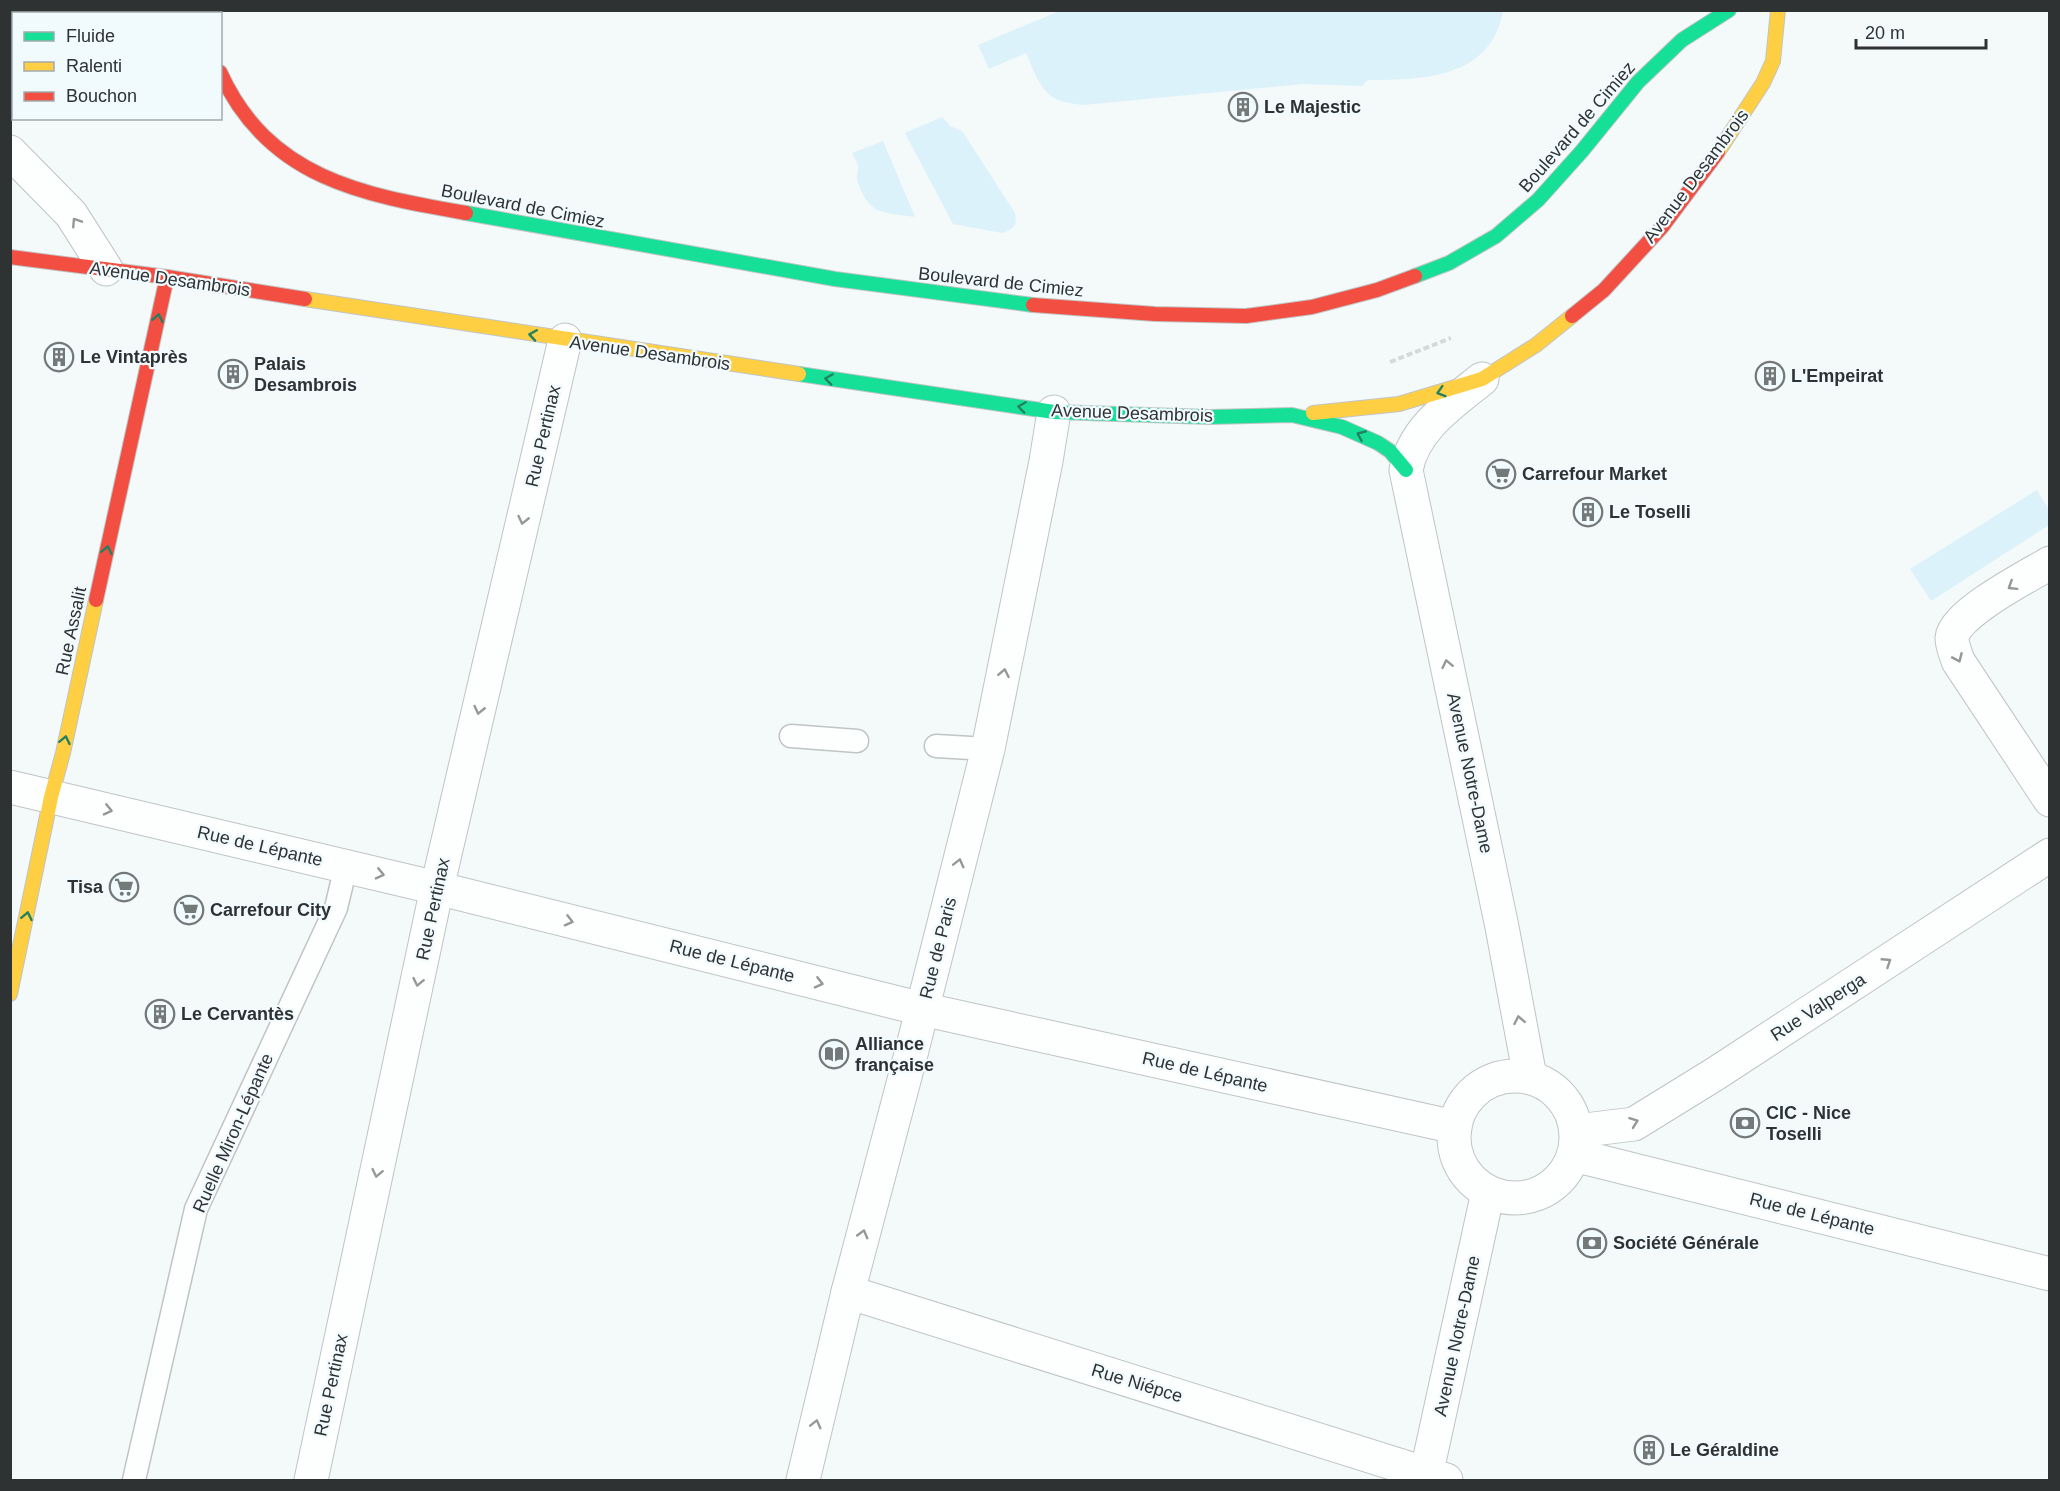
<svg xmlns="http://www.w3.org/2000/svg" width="2060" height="1491" font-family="Helvetica,sans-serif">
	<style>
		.green { fill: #dbf2fb }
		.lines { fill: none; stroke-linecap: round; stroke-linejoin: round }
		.lane-casing { stroke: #c0c4c5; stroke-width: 25 }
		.street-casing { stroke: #c0c4c5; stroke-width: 35 }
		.fast-casing { stroke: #c0c4c5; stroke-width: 16 }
		.slow-casing { stroke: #c0c4c5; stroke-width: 16 }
		.jam-casing { stroke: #c0c4c5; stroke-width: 16 }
		.path { stroke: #d7d8d9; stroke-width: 4; stroke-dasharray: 6 3; stroke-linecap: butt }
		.lane { stroke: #fdfefe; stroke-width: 22 }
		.street { stroke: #fdfefe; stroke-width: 33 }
		.fast { stroke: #16e098; stroke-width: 14 }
		.slow { stroke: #ffcf43; stroke-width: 14 }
		.jam { stroke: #f24e42; stroke-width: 14 }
		.oneway { stroke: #969898 }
		.oneway2 { stroke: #238060 }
		.labels { text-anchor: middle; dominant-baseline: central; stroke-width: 4.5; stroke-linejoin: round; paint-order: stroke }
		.poi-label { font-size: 18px; font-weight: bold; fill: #2e3233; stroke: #f1fafd; text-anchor: start }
		.street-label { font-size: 18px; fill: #2e3233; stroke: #f1fafd }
	</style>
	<rect width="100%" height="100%" fill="#f4f9fa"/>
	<g class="green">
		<path d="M 1062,10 L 1503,10 L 1503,11 C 1491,78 1424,80 1368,80 L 1362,86 L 1303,84 L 1083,105 C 1075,104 1066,103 1058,100 C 1040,92 1033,69 1026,53 L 989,69 L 978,45 Z"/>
		<path d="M 942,117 L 950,126 L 962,131 L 1015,213 C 1018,225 1013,230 1002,233 L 953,224 L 905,133 Z"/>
		<path d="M 883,141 L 915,217 C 882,212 869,216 857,180 C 856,175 859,171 858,166 C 857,162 854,157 852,153 Z"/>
		<polygon points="2037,490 2049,510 2049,525 1931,601 1910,569"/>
	</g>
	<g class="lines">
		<g class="lane-casing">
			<g id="lane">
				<polyline points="791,736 857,741"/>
				<polyline points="936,746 988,749"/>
				<polyline points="134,1480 196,1209 336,908 346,866"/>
			</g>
		</g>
		<g class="street-casing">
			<g id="street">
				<polyline points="10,152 71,214 106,269"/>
				<path d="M 1482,379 C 1452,403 1413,429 1406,470 L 1502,927 L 1530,1077"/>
				<path d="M 2050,563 C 2028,576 1954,614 1952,638 C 1952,646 1956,654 1958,661 L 2050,800"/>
				<polyline points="10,787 437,888 922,1009 1455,1127"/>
				<circle cx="1515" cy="1137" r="61"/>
				<polyline points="1577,1131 1634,1124 1715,1074 2050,855"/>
				<polyline points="1574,1155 2050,1274"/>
				<polyline points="848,1292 1446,1480"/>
				<polyline points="311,1480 437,888 565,340"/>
				<polyline points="803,1480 848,1292 912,1050 988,749 1046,461 1054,412"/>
				<polyline points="1425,1480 1488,1192"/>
			</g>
		</g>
		<g class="fast-casing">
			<g id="fast">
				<polyline points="199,10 200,14"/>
				<polyline points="466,213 835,279 1033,305"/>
				<polyline points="1415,276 1449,263 1496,236 1538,200 1582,151 1638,82 1682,40 1729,10"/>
				<polyline points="799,374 1054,412 1210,417 1292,415 1342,427 1378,443 1390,451 1406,470"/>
			</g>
		</g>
		<g class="slow-casing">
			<g id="slow">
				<polyline points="1718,152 1763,83 1773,61 1778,10"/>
				<polyline points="305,299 799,374"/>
				<polyline points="1313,413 1399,404 1482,379 1536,345 1572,316"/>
				<polyline points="10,994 51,797 63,753 96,600"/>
			</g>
		</g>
		<g class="jam-casing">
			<g id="jam">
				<path d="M 220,72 C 268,178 362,195 466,213"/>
				<polyline points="10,257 167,277 305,299"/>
				<polyline points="1033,305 1155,314 1246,316 1312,307 1377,290 1415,276"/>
				<polyline points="1572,316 1604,290 1662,227 1718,152"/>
				<polyline points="96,600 167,277"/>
			</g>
		</g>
		<polyline class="path" points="1390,362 1451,338"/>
		<use href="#lane" class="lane"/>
		<use href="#street" class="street"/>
		<use href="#fast" class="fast"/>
		<use href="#slow" class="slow"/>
		<use href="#jam" class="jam"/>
	</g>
	<defs><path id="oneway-chevron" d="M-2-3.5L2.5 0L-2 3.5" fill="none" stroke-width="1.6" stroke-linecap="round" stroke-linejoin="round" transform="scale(1.5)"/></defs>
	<g class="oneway">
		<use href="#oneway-chevron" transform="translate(76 222) rotate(-123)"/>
		<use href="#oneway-chevron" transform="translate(523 520) rotate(103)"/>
		<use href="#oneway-chevron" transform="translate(2012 586) rotate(148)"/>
		<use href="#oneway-chevron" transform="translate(1958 658) rotate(66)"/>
		<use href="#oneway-chevron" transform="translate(1447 664) rotate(-102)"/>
		<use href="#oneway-chevron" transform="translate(1004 673) rotate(-79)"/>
		<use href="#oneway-chevron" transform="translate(479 710) rotate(103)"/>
		<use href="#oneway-chevron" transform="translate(108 810) rotate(13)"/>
		<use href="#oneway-chevron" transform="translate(959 863) rotate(-76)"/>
		<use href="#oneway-chevron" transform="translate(380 874) rotate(13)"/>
		<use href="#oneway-chevron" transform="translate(569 921) rotate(14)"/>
		<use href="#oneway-chevron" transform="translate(1887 962) rotate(-33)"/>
		<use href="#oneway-chevron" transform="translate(418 982) rotate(102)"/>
		<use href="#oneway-chevron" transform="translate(819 983) rotate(14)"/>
		<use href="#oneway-chevron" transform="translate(1519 1020) rotate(-101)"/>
		<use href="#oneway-chevron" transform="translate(1634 1122) rotate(-20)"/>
		<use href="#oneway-chevron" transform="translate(377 1173) rotate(102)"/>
		<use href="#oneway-chevron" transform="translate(863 1234) rotate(-75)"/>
		<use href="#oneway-chevron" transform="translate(816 1424) rotate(-76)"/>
	</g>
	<g class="oneway2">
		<use href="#oneway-chevron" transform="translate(158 318) rotate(-78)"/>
		<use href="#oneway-chevron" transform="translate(533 335) rotate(-171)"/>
		<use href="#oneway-chevron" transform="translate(829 379) rotate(-172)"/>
		<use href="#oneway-chevron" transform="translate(1441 392) rotate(163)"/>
		<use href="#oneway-chevron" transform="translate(1022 407) rotate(-172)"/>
		<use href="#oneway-chevron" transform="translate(1361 435) rotate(-156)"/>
		<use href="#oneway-chevron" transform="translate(107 550) rotate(-78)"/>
		<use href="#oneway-chevron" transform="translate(65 740) rotate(-78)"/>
		<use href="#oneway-chevron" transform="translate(27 916) rotate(-78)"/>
	</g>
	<defs>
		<g id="building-ring" transform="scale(1.5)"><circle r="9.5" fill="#f1fafd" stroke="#737879" stroke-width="1.5"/><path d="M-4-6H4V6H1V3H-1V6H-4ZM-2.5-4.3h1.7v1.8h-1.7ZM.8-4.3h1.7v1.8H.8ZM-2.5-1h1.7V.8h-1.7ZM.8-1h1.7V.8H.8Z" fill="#737879"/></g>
		<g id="supermarket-ring" transform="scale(1.5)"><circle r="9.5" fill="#f1fafd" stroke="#737879" stroke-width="1.5"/><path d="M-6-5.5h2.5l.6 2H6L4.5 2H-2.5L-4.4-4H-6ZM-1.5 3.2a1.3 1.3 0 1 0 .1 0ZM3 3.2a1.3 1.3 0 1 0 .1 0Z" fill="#737879"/></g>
		<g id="library-ring" transform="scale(1.5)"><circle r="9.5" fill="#f1fafd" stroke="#737879" stroke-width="1.5"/><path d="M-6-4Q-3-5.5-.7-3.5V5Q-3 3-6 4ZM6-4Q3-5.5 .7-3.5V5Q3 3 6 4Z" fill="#737879"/></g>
		<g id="bank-ring" transform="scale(1.5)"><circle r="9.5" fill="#f1fafd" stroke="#737879" stroke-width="1.5"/><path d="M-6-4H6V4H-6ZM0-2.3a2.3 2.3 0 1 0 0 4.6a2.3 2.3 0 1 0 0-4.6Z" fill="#737879"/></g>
	</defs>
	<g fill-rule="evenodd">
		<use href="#building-ring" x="1243" y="107"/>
		<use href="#building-ring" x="59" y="357"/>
		<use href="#building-ring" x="233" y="374"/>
		<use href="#building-ring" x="1770" y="376"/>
		<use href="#supermarket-ring" x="1501" y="474"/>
		<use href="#building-ring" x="1588" y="512"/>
		<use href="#supermarket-ring" x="124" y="887"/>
		<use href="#supermarket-ring" x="189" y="910"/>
		<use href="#building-ring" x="160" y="1014"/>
		<use href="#library-ring" x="834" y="1054"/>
		<use href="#bank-ring" x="1745" y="1123"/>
		<use href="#bank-ring" x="1592" y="1243"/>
		<use href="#building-ring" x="1649" y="1450"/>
	</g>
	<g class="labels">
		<g class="poi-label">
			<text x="1264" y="107">Le Majestic</text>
			<text x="80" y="357">Le Vintaprès</text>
			<text x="254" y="364">Palais<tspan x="254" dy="21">Desambrois</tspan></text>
			<text x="1791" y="376">L'Empeirat</text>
			<text x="1522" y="474">Carrefour Market</text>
			<text x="1609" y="512">Le Toselli</text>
			<text x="103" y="887" text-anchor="end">Tisa</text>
			<text x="210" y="910">Carrefour City</text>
			<text x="181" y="1014">Le Cervantès</text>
			<text x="855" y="1044">Alliance<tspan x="855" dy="21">française</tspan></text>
			<text x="1766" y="1113">CIC - Nice<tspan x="1766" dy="21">Toselli</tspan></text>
			<text x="1613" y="1243">Société Générale</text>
			<text x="1670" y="1450">Le Géraldine</text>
		</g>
		<g class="street-label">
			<text transform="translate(1577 127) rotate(-49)">Boulevard de Cimiez</text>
			<text transform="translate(1696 176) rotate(-53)">Avenue Desambrois</text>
			<text transform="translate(523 206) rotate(11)">Boulevard de Cimiez</text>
			<text transform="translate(170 279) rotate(8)">Avenue Desambrois</text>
			<text transform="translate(1001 282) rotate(6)">Boulevard de Cimiez</text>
			<text transform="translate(650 353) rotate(8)">Avenue Desambrois</text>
			<text transform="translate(1132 413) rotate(2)">Avenue Desambrois</text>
			<text transform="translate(543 436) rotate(-77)">Rue Pertinax</text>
			<text transform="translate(71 631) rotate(-78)">Rue Assalit</text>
			<text transform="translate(1470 773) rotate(78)">Avenue Notre-Dame</text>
			<text transform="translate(260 846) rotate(13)">Rue de Lépante</text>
			<text transform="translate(433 909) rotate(-78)">Rue Pertinax</text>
			<text transform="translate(938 948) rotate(-76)">Rue de Paris</text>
			<text transform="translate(732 961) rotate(14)">Rue de Lépante</text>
			<text transform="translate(1818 1007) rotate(-33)">Rue Valperga</text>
			<text transform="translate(1205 1072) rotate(13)">Rue de Lépante</text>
			<text transform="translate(233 1133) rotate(-66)">Ruelle Miron-Lépante</text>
			<text transform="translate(1812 1214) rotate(14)">Rue de Lépante</text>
			<text transform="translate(1457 1336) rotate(-78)">Avenue Notre-Dame</text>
			<text transform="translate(1137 1383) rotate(17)">Rue Niépce</text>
			<text transform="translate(331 1385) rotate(-78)">Rue Pertinax</text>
		</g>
	</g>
	<rect width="2060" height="1491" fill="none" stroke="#2e3233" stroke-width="24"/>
	<rect x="12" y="12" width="210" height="108" fill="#f1fafd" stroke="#a3aaac" stroke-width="1.5"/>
	<rect x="24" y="32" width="30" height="9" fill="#16e098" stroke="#a3aaac" stroke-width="1.5"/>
	<text x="66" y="42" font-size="18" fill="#2e3233">Fluide</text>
	<rect x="24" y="62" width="30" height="9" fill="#ffcf43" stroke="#a3aaac" stroke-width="1.5"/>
	<text x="66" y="72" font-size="18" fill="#2e3233">Ralenti</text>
	<rect x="24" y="92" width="30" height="9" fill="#f24e42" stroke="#a3aaac" stroke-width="1.5"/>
	<text x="66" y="102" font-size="18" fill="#2e3233">Bouchon</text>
	<path d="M1856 39v9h130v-9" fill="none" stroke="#2e3233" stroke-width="3"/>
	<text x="1865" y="39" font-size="18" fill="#2e3233" stroke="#f1fafd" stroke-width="4.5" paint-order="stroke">20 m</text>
</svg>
